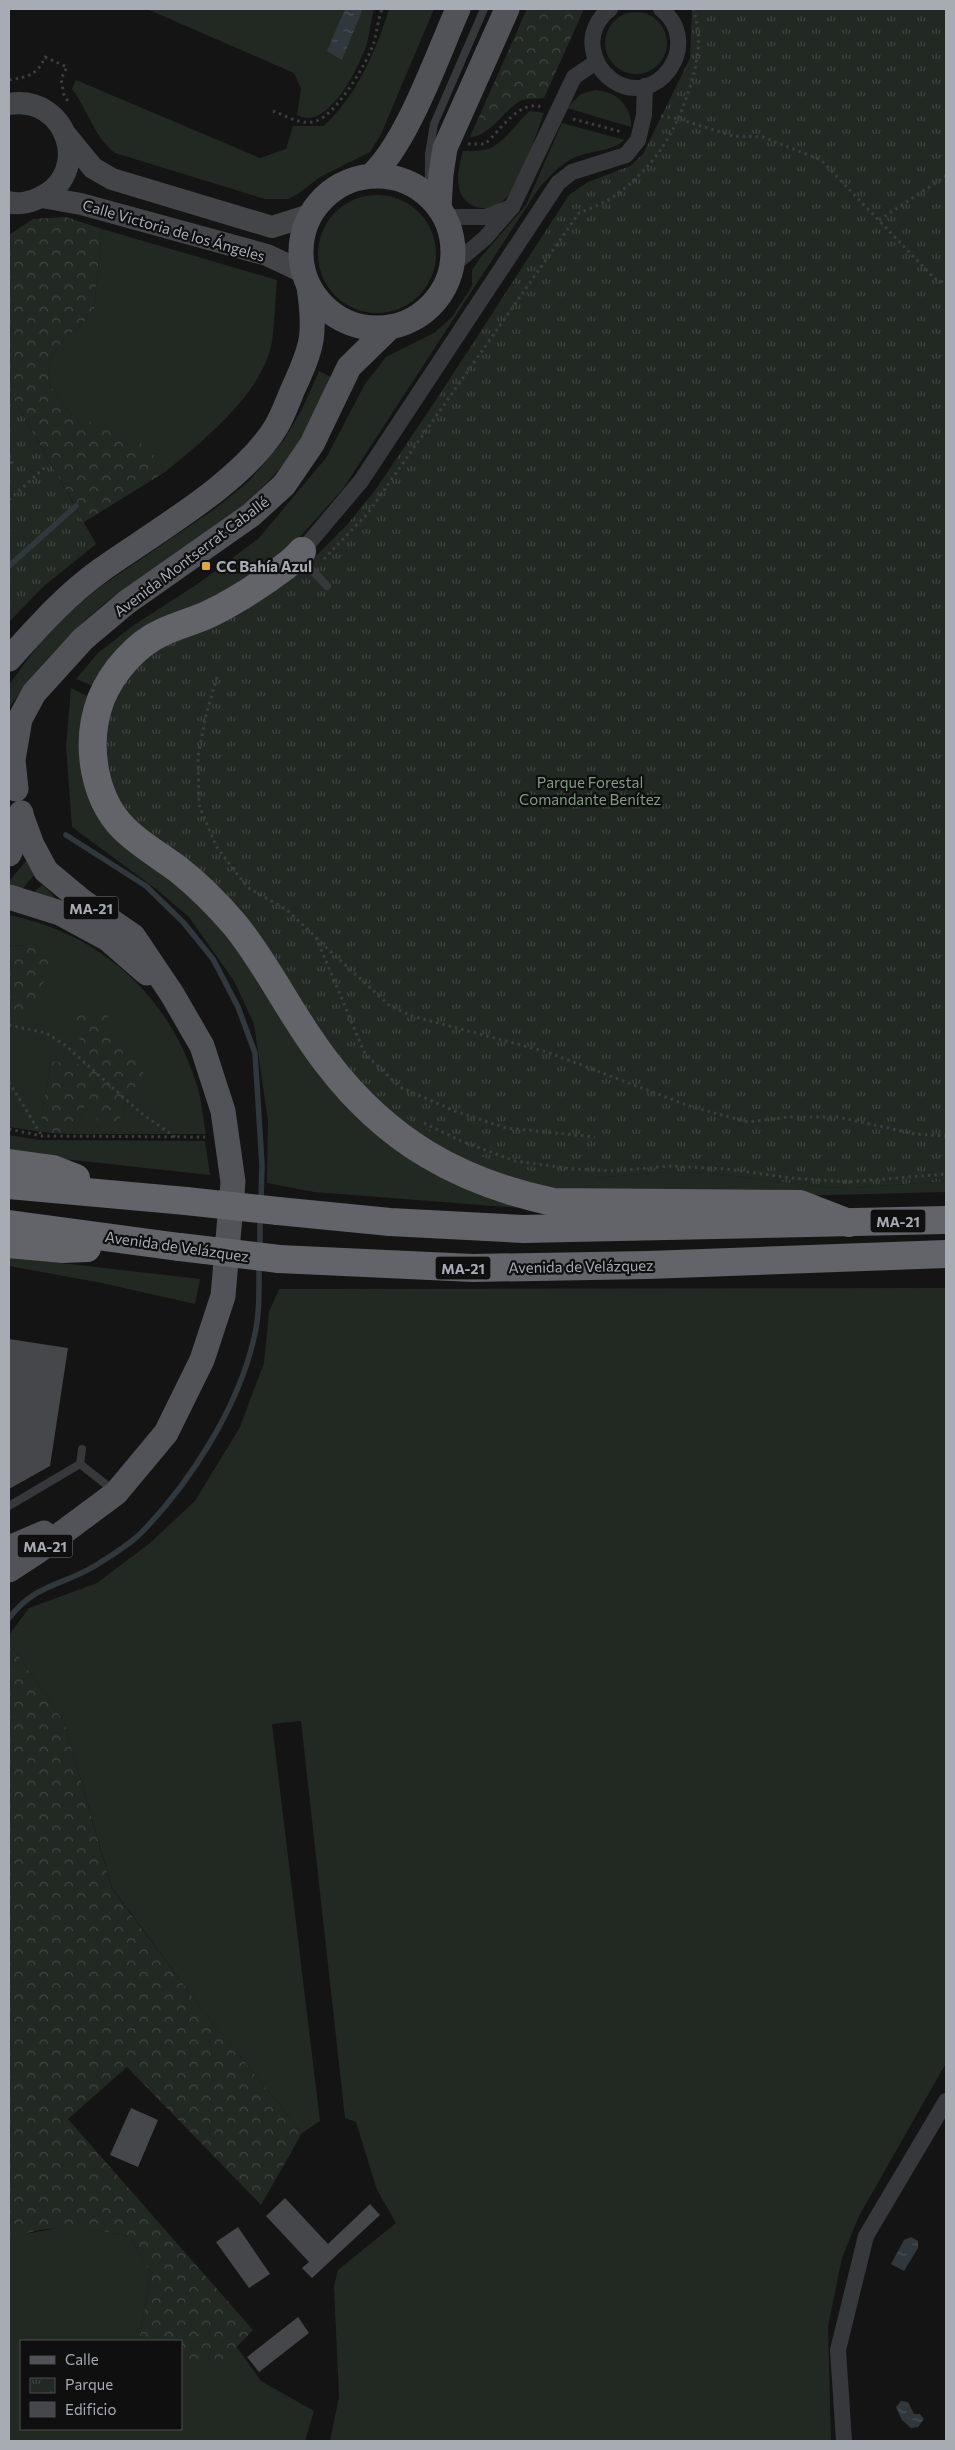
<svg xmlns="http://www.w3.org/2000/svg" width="955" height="2450" font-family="Commissioner,sans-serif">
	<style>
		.green { fill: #222923 }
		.forest { fill: url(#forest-crowns) }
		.park { fill: url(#park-tufts) }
		.water { fill: url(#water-ripples) }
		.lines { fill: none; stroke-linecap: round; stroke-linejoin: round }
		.stream { stroke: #30383e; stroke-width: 5.5 }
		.building { fill: #46474a }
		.path { stroke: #3b3d40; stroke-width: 3; stroke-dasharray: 2.5 4; stroke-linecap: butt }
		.lane { stroke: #37383b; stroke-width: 8 }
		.street { stroke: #37383b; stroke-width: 16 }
		.secondary { stroke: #434549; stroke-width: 22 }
		.primary { stroke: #515358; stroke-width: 25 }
		.highway { stroke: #62646a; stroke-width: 28 }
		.highway-bridge { stroke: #62646a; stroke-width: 28 }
		.poi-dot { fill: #dba645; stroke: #0f0f10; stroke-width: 2 }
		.labels { text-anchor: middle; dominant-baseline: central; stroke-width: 4.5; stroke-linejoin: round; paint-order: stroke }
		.shield { fill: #0f0f10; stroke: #797c83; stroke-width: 1 }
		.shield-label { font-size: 14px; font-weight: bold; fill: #a7abb4 }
		.street-label { font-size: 15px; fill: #a7abb4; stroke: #0f0f10 }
		.poi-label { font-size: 15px; font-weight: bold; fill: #a7abb4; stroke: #0f0f10; text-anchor: start }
		.park-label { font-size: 15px; fill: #809c81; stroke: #0f0f10 }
	</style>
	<defs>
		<pattern id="forest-crowns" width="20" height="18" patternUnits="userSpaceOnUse" patternTransform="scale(1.25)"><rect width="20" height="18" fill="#222923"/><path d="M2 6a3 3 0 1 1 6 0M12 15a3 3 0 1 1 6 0" fill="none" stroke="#3f4541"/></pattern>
		<pattern id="park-tufts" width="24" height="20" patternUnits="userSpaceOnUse" patternTransform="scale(1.25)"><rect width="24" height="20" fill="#222923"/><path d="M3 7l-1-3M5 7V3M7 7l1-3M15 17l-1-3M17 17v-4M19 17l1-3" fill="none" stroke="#3f4541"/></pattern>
		<pattern id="water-ripples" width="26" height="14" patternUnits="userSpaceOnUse" patternTransform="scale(1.25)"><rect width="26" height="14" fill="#30383e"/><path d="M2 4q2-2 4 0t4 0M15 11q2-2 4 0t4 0" fill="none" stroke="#4b5258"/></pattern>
	</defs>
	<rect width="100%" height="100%" fill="#141415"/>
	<g class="green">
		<path d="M 147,9 L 345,9 L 339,24 L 342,60 L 363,9 L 374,9 C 371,20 370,32 367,43 C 360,65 335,117 308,118 C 304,118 300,116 297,115 L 301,89 L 294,73 Z"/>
		<path d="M 389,9 L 434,9 L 381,134 L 370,152 L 320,177 L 298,194 L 288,199 L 265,199 L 115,153 C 94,137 88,110 72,89 L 76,80 L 260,158 L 286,149 L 293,126 L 324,126 C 357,95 376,51 389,9 Z"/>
		<circle cx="636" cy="43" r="31"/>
		<path d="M 595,90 C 615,91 632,105 631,127 L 567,108 L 581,94 Z"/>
		<path d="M 530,111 L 544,113 C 534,138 524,181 504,200 C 489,214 464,210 459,188 C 456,176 460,163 463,151 C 471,151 480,151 488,149 C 502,145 518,121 530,111 Z"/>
		<path d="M 562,123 L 625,140 C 610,152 593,150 576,157 C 560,164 551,175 539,188 L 342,490 L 290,548 L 98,688 L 76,679 L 98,653 L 134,625 L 199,583 L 259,538 L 326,458 L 365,384 L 386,357 L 434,333 L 452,317 L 472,286 L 472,270 L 481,257 L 526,205 Z"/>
		<circle cx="377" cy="254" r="59"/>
		<path d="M 102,229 L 277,280 C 275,300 275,321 272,341 C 264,392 203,441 165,472 L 158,460 L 97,426 L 71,415 L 49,384 L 50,359 L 66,336 L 81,326 L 94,309 Z"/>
		<path d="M 319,371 L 331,377 C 319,401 309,428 293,451 C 248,516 170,558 105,603 C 68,634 36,669 9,708 L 9,685 L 35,649 L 61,620 L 97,589 L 216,508 L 249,481 L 284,440 L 302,409 Z"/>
		<polygon points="174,638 594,1178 664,1172 711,1173 822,1187 851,1188 946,1181 946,1192 751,1197 542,1192 486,1175 384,1112 342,1070 106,708 124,674"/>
		<polygon points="71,688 93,699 209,909 335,1087 533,1209 314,1192 267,1183 268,1121 254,1024 234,981 189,917 156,889 72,827 66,746"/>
		<polygon points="27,860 35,874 20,892 9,889 9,881"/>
		<polygon points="43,885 61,904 33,896 36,890"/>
		<path d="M 9,915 C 102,934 171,997 198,1089 C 202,1103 203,1119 206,1134 L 75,1134 L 88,1096 L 98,1122 L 123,1115 L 126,1093 L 85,1066 L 51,1061 L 41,1117 L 49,1133 L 9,1127 L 9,1026 L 11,1029 L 25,945 L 9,946 Z"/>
		<polygon points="9,1135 40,1140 205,1141 210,1175 9,1153"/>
		<polygon points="9,1257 200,1279 195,1304 102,1283 9,1266"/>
		<polygon points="946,1288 946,2063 859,2216 842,2258 828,2326 831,2441 330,2441 339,2397 334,2286 338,2270 396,2223 377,2190 356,2122 345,2118 301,1721 272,1724 320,2121 302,2133 201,2008 112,1888 64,1722 9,1642 9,1635 29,1608 97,1583 150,1543 195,1501 240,1427 264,1363 269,1312 279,1289"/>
		<polygon points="70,2226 130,2236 151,2274 139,2341 21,2341 21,2429 181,2429 181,2365 219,2365 236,2346 261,2381 314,2411 305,2441 9,2441 9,2241 19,2235"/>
	</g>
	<g class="forest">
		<path d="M 527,9 L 584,9 L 544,98 C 537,99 526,98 520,101 C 502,112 490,136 470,137 Z"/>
		<polygon points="66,217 102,229 94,309 81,326 66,336 50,359 49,384 71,415 137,439 158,460 165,472 84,522 9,390 9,235 33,219"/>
		<polygon points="25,945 56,955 37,997 12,1029 9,1026 9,946"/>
		<polygon points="105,1008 117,1044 138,1051 145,1080 126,1093 123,1115 109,1127 98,1122 88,1097 75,1134 49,1133 41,1117 51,1061 85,1065 74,1012"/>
		<path d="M 9,1642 L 64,1722 L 112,1889 L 201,2008 L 302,2133 L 261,2205 L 127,2067 L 68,2119 L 253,2330 L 219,2365 L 181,2365 L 181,2341 L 139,2341 L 151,2274 L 130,2236 C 90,2229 46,2220 9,2241 Z"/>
	</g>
	<g class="park">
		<polygon points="692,9 946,9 946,1181 851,1188 822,1187 711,1173 664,1172 594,1178 540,1173 495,1162 450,1143 388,1108 347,1068 245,919 140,829 123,811 109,784 103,747 109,710 127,676 150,655 308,564 347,525 376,489 436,400 569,195 588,182 630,166 643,154 690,58"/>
		<polygon points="9,390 96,544 44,586 9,622"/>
	</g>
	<g class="water">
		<polygon points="345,9 363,9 342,60 327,51"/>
		<polygon points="911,2237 918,2241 918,2248 904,2271 891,2264 904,2240"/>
		<polygon points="901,2401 908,2402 914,2414 920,2414 924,2419 918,2427 911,2428 902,2420 896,2407"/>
	</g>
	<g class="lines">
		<g class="stream">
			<polyline points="9,566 76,506"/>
			<polyline points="66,835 146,886 183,922 213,959 238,1007 255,1053 262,1165 261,1201"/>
			<polyline points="260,1249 260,1215"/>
			<path d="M 9,1618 C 37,1582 64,1586 98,1564 C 112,1555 129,1545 141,1533 C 190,1483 238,1408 254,1338 C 260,1314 259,1288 259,1263"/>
		</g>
	</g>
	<g class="building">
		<polygon points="9,1339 68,1348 50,1466 9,1489"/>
		<polygon points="131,2108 158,2120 138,2167 110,2155"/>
		<polygon points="285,2198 328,2244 370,2204 380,2215 312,2278 302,2268 309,2262 266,2216"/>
		<polygon points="238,2227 270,2274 249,2288 216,2242"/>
		<polygon points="298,2317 309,2333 259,2372 247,2357"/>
	</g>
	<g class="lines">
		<g class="path">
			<path d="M 9,80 C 27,77 37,76 45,57 L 67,67 L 61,79 L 64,95 L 69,103"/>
			<path d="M 273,111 C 286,116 302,126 316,121 C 336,115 368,62 374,42 C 377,31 378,20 382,9"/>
			<polyline points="661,116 679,119 733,136 763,137 821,160 934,278 946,284"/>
			<polyline points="573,119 622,132"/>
			<path d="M 468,144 L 485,144 C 500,131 519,99 542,107"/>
			<polyline points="879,220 946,176"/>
			<polyline points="9,456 12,462 9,465"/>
			<polyline points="9,500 44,468"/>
			<path d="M 324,559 L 368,513 L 579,213 C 590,208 603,204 613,197 C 653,168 674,136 689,90 C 698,61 703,38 693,9"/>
			<polyline points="217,677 206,715 198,756 199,805 216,846 247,887 287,910 316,937 365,1054 400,1087 455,1111 506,1128 595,1137"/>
			<polyline points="316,938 390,1006 412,1016 547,1052 692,1107 748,1122 789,1117 838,1117 915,1134 946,1136"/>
			<polyline points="9,1025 46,1033 65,1045 141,1113 175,1137"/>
			<polyline points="9,1082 42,1136"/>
			<polyline points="424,1123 461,1141 515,1161 573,1169 617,1171 669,1166 726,1169 792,1178 848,1182 946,1174"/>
			<polyline points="9,1129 42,1136 205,1137"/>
		</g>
		<g class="lane">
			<polyline points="429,177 429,154 434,124 484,9"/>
			<polyline points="305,557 311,569 327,586"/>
			<polyline points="80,1464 113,1490"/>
			<polyline points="80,1464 82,1449"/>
			<polyline points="9,1506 80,1464"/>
		</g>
		<g class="street">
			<path d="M 610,9 C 598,18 590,33 593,49 C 595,62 601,72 612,80 C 656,111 705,44 661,9"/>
			<polyline points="444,217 485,217 512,207"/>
			<polyline points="453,265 485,238 512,207 574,77 596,62"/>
			<polyline points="302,551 361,481 558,183 572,172 626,155 638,140 644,115 645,86"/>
			<polyline points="844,2441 838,2350 866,2236 946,2101"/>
		</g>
		<g class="secondary">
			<path d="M 9,104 C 68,94 93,175 39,198 C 30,202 18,205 9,202"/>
			<polyline points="66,135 93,168 112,179 272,227 310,215"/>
			<polyline points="42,197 81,204 267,255 303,272"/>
		</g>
		<g class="primary">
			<path d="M 372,175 C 408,141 437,56 458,9"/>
			<circle cx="377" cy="252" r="76"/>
			<polyline points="439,208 441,174 445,148 507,9"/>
			<path d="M 9,659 C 38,627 66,595 101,570 C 154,532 242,483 276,427 C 283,415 288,401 293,389 C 313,346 316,334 309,287"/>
			<polyline points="16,789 13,760 20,719 34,693 83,639 127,602 251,515 284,485 312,444 349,367 390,327"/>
			<polyline points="9,854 18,835 21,813"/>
			<polyline points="9,897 60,913 108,939 147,973"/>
			<polyline points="9,1548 44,1533"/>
			<polyline points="9,1570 38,1551 116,1493 166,1433 202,1360 223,1296 233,1182 223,1111 202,1046 172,994 133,936 82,901 46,871 32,845 21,815"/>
		</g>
		<g class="highway">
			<path d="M 302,551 C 292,563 280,570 268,579 C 249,592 230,604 209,614 C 194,621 178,625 163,632 C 136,644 112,672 101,699 C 84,744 93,804 131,835 C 146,848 163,858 179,870 C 199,886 218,905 235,925 C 270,968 293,1020 328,1064 C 387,1141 459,1182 553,1202 L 800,1204 L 849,1223"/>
			<polyline points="9,1163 53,1169 76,1178"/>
			<polyline points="9,1185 186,1201"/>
			<polyline points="278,1211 390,1222 523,1229 946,1220"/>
			<polyline points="9,1224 180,1247"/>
			<polyline points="9,1244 63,1249 87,1248"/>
			<polyline points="279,1259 473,1268 648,1265 946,1254"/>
		</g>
		<g class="highway-bridge">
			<polyline points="186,1201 278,1211"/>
			<polyline points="180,1247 279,1259"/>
		</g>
	</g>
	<rect class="poi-dot" x="201" y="561" width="10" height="10" rx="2.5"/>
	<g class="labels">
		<g class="shield">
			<rect x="63.5" y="896.5" width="55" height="23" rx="4"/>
			<rect x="870.5" y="1209.5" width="55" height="23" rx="4"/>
			<rect x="435.5" y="1256.5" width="55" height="23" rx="4"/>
			<rect x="17.5" y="1534.5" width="55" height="23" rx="4"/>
		</g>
		<g class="shield-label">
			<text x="91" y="908">MA-21</text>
			<text x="898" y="1221">MA-21</text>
			<text x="463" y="1268">MA-21</text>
			<text x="45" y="1546">MA-21</text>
		</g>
		<g class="street-label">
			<text transform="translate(174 230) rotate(16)">Calle Victoria de los Ángeles</text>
			<text transform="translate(191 556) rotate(-37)">Avenida Montserrat Caballé</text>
			<text transform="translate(177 1246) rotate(8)">Avenida de Velázquez</text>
			<text transform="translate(581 1266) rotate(-1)">Avenida de Velázquez</text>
		</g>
		<g class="poi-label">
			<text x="216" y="566">CC Bahía Azul</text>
		</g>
		<g class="park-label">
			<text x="590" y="782">Parque Forestal<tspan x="590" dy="17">Comandante Benítez</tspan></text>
		</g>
	</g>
	<rect width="955" height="2450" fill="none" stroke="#a7abb4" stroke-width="20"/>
	<rect x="20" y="2340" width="162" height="90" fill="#0f0f10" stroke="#4c4d52"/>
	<rect x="30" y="2356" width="25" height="8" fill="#515358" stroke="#4c4d52"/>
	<text x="65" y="2365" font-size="15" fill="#a7abb4">Calle</text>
	<rect x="30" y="2378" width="25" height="15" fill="url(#park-tufts)" stroke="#4c4d52"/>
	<text x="65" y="2390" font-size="15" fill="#a7abb4">Parque</text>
	<rect x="30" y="2402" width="25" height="15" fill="#46474a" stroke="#4c4d52"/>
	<text x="65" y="2415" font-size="15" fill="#a7abb4">Edificio</text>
</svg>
